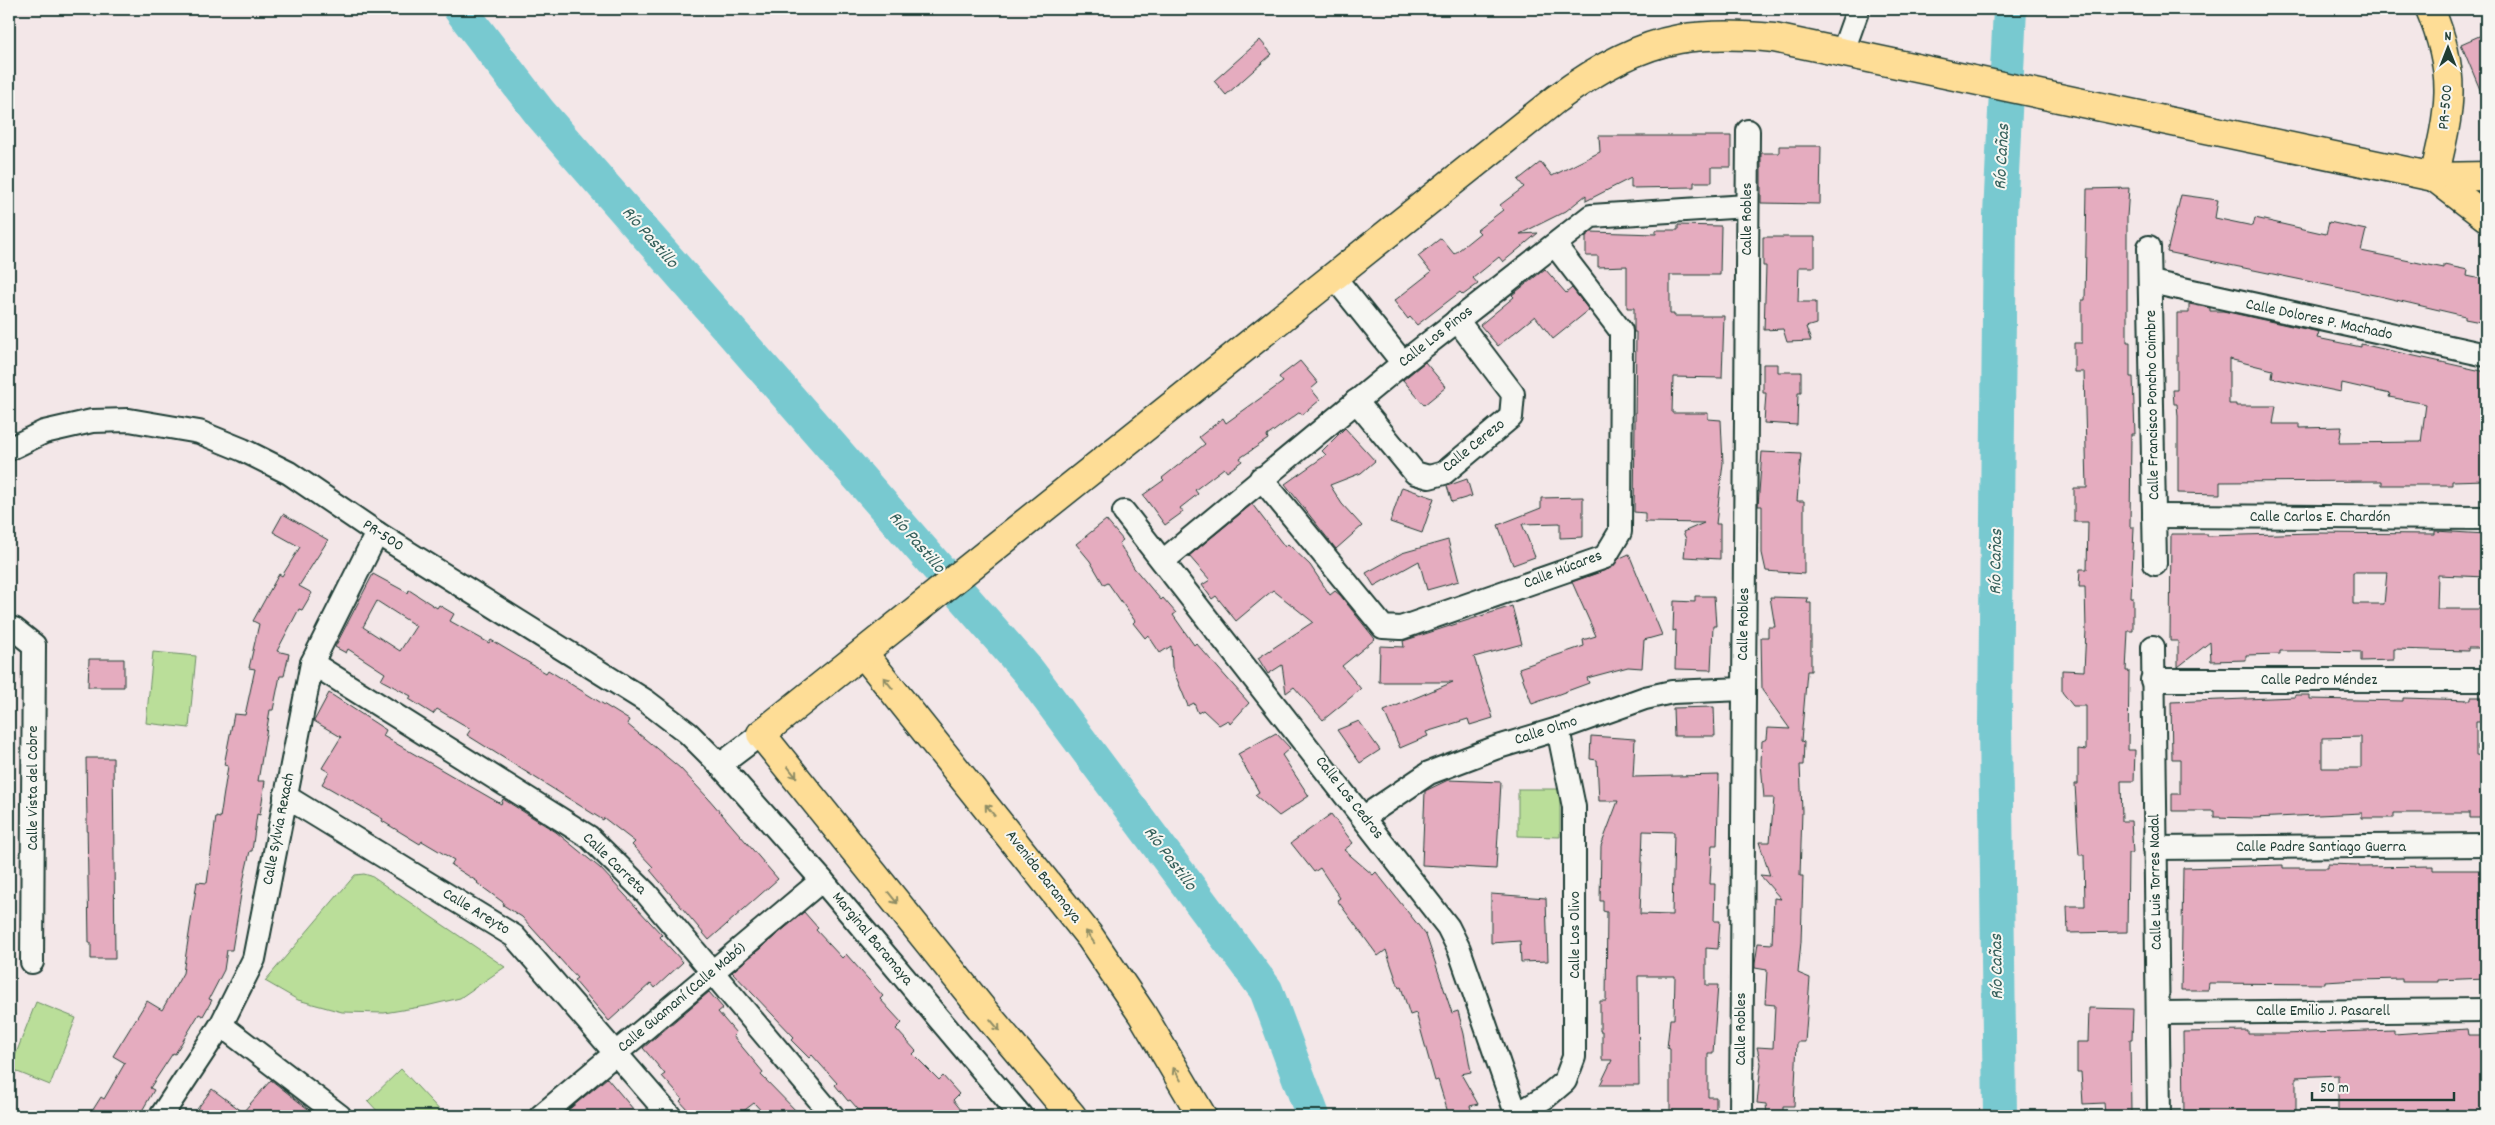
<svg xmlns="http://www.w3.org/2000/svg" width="2495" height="1125" font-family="Dekko,sans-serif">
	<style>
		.pitch { fill: #bade99; stroke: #6c8e66 }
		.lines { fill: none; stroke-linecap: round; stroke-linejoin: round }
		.river { stroke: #78c9d0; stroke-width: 34 }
		.building { fill: #e5acbf; stroke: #1f3d34; fill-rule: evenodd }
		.minor-casing { stroke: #1f3d34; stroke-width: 26 }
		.major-casing { stroke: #1f3d34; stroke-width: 31 }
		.highway-casing { stroke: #1f3d34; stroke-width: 31 }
		.minor { stroke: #f6f6f2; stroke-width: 22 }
		.major { stroke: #fedd96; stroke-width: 28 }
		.highway { stroke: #fedd96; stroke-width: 28 }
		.oneway { stroke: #8e8d65 }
		.labels { text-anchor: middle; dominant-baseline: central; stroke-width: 4; stroke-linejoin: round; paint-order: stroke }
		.street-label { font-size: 16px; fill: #1f3d34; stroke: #f6f6f2 }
		.water-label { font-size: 18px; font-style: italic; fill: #35605b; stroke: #f6f6f2 }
	</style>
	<rect width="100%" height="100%" fill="#f3e7e8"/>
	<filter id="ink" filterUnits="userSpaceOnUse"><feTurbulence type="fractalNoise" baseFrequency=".02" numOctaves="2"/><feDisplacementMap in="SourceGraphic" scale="10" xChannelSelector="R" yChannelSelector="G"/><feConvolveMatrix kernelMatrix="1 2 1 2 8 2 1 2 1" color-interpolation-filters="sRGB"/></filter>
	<g filter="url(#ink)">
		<g class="pitch">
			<polygon points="153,652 196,656 189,728 146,723"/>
			<polygon points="1518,789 1560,789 1560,837 1518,836"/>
			<polygon points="364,874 371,876 505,967 460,998 426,1006 384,1013 342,1012 298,1000 265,981 355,875"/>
			<polygon points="36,1002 76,1018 50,1085 10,1069"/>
			<polygon points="401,1069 445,1116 382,1116 368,1101"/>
		</g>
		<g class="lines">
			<g class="river">
				<polyline points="460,9 540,113 1029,672 1266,990 1313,1116"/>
				<polyline points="2000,1116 1995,723 2000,215 2010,9"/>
			</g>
		</g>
		<g class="building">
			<polygon points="2486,33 2486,104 2461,44"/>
			<polygon points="1260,40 1272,54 1226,95 1214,81"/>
			<polygon points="1599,136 1731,136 1731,167 1712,167 1712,182 1694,182 1694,187 1631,188 1631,178 1586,201 1586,195 1566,211 1520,234 1538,233 1503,262 1499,257 1473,278 1478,284 1463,295 1460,292 1417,325 1410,317 1408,319 1394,301 1431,272 1418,256 1441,238 1454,254 1480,233 1477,230 1503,210 1500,205 1524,187 1518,180 1541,162 1552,176 1600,152"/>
			<polygon points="1779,146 1821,146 1820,204 1761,203 1761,153 1779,153"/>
			<polygon points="2129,188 2127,217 2127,342 2130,342 2130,377 2133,377 2135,434 2131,434 2130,527 2134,527 2131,597 2133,597 2133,631 2128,631 2126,671 2129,671 2128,750 2135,750 2134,781 2121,781 2122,821 2131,821 2133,853 2128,853 2127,932 2068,933 2067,906 2085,906 2084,855 2079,855 2075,784 2078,784 2078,749 2086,750 2086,706 2073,706 2062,692 2062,670 2084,671 2086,630 2085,587 2079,587 2080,569 2087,569 2088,522 2074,522 2074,488 2087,488 2084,372 2074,372 2074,343 2082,343 2082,300 2085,300 2087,189"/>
			<polygon points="2181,195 2218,200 2215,218 2253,226 2255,218 2326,234 2329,222 2366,230 2361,251 2444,268 2444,265 2468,270 2467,276 2486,280 2486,323 2465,319 2465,316 2379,296 2167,252"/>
			<polygon points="1678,225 1721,226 1720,275 1670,275 1670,314 1674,314 1674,316 1724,316 1722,378 1673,377 1672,413 1708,413 1708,419 1721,420 1723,463 1716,524 1720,524 1720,559 1684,557 1686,539 1683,532 1704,523 1645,522 1645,513 1634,512 1636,332 1634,332 1634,308 1627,308 1627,266 1598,267 1598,256 1586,256 1586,236 1591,232 1656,234 1656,230 1678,230"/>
			<polygon points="1763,237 1815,237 1815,267 1799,267 1798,302 1816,302 1816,324 1806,327 1811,341 1787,342 1783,329 1764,330 1766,266 1763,266"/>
			<polygon points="1545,269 1566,293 1572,288 1589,310 1553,339 1535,316 1498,346 1480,325 1514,297 1512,295"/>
			<path d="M 2189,304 L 2210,308 L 2210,311 L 2223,311 L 2319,332 L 2317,338 L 2361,347 L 2361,344 L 2486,372 L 2486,480 L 2452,481 L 2452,485 L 2382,485 L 2382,481 L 2220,482 L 2220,494 L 2178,493 L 2178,416 L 2177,404 L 2174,404 L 2173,390 L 2177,390 L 2177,313 L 2189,313 ZM 2229,359 L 2273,370 L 2272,378 L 2341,392 L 2342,383 L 2390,394 L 2389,397 L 2426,404 L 2421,442 L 2339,443 L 2342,427 L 2300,428 L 2300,424 L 2273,424 L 2276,406 L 2236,406 L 2236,404 L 2229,404 Z"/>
			<polygon points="1300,361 1318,383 1311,389 1320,400 1302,415 1300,412 1267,436 1268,439 1240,458 1242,461 1227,472 1224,468 1195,490 1198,494 1180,508 1183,512 1165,525 1143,495 1164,480 1162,478 1205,444 1199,437 1223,418 1226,423 1283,382 1279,377"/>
			<polygon points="1425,362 1446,387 1424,405 1403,380"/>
			<polygon points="1763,364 1778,364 1778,372 1801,372 1801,393 1798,393 1797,425 1764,423 1766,393 1763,393"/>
			<polygon points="1345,428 1375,461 1361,473 1330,485 1342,504 1362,526 1336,549 1285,484 1326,455 1322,451"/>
			<polygon points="1762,452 1801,454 1797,501 1804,501 1804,574 1766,571 1762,553 1762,506 1758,506"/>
			<polygon points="1467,479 1472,496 1452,502 1447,486"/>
			<polygon points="1402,487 1434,498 1422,533 1390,522"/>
			<polygon points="1583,497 1583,537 1560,538 1560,523 1522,524 1535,557 1513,565 1498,525 1541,508 1541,498"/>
			<polygon points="1252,504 1285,547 1288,544 1310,565 1330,595 1335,591 1340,595 1375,639 1342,666 1361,689 1323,720 1294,687 1286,693 1282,665 1268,674 1258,658 1313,622 1273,590 1236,621 1216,596 1212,599 1202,585 1210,580 1189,556"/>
			<polygon points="283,514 328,540 299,586 312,593 302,610 299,609 277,651 289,654 284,676 280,676 273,710 270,710 258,781 265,781 260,815 257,814 252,851 250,851 243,882 232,950 227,950 224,970 209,999 212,1000 203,1016 199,1014 175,1054 173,1053 150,1088 154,1090 139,1116 89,1116 101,1097 104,1099 125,1063 113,1056 147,1001 162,1010 183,973 197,882 207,883 216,817 220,818 228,766 224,765 234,714 245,715 255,669 249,668 259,624 253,621 279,574 282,576 300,547 273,532"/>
			<polygon points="1106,520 1123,540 1119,543 1134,568 1161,600 1163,598 1176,613 1173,615 1194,645 1196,643 1249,703 1230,724 1228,720 1219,725 1203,710 1198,713 1194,703 1188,706 1172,667 1171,646 1160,653 1148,635 1145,638 1133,623 1135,621 1108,583 1104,585 1090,561 1076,544"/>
			<path d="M 2435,531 L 2486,534 L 2486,577 L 2438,575 L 2437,609 L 2486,609 L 2486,648 L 2468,648 L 2468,651 L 2394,649 L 2394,660 L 2361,661 L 2361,652 L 2321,651 L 2280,651 L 2280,654 L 2246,655 L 2246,660 L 2211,661 L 2210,642 L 2178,667 L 2178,641 L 2170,641 L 2171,534 L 2207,534 L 2207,536 L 2314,533 L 2435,534 ZM 2353,572 L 2387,572 L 2384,604 L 2353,604 Z"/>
			<polygon points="1448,540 1459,581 1427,590 1419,561 1374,586 1366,573 1402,553"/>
			<polygon points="1629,554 1662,635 1644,640 1642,668 1628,667 1587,678 1589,683 1532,704 1519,668 1584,646 1583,640 1596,636 1572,582 1609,569 1620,558"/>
			<path d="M 373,574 L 408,593 L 409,590 L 437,608 L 439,605 L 454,614 L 450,621 L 489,643 L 491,640 L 546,673 L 548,670 L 629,720 L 627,724 L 680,768 L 708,798 L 778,879 L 709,940 L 650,870 L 653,867 L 632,845 L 635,842 L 604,818 L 603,820 L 467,735 L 471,729 L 437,709 L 433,714 L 409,699 L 411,696 L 381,680 L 385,673 L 348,649 L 346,653 L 335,647 ZM 377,601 L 416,626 L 400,651 L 363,627 Z"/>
			<polygon points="1695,596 1714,596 1716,626 1713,626 1711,670 1675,669 1676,630 1673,631 1674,601 1695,602"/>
			<polygon points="1770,597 1808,598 1807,603 1811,603 1811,671 1807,671 1801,741 1804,742 1803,765 1800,765 1802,811 1800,876 1803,876 1801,942 1798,973 1810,978 1805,1042 1797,1042 1794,1106 1783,1106 1783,1116 1767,1116 1766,1104 1757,1103 1761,1064 1757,1047 1773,1048 1775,1005 1765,1004 1767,970 1755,968 1755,964 1758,943 1772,944 1774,898 1781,899 1760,875 1770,876 1759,842 1770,842 1774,798 1764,798 1761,763 1762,741 1767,739 1768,728 1790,729 1762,690 1761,637 1768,637 1768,627 1775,627"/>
			<polygon points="1512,606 1522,644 1474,657 1493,718 1470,725 1468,719 1426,732 1428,736 1400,748 1384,711 1453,682 1379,682 1380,646 1404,647 1403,641"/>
			<polygon points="89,659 124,659 124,687 88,687"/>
			<polygon points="329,693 386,730 383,736 501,804 503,799 556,832 600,868 662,935 660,937 683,962 655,988 651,983 609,1021 574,980 577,978 522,917 503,905 504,903 477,883 478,882 451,865 454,860 422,841 420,844 382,821 383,819 322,784 329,772 322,768 341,737 314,721"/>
			<path d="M 2295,695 L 2310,695 L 2310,699 L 2403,701 L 2403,698 L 2471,700 L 2471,697 L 2486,697 L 2486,722 L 2476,722 L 2476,755 L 2486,756 L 2486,818 L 2470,818 L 2470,813 L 2394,813 L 2394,818 L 2362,818 L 2362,813 L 2254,818 L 2214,817 L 2214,811 L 2172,811 L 2172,794 L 2180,794 L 2180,759 L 2172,759 L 2171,702 L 2295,697 ZM 2361,737 L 2361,768 L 2322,768 L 2322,738 Z"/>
			<polygon points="1714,707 1715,736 1674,736 1673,708"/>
			<polygon points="1359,721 1380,750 1360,763 1337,730"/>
			<polygon points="1276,733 1290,748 1282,755 1309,796 1279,816 1255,795 1259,792 1238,754"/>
			<path d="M 1591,736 L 1635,739 L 1633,777 L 1719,775 L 1717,845 L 1712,845 L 1710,884 L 1715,884 L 1714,921 L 1720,921 L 1718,949 L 1706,948 L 1706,985 L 1718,985 L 1713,1053 L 1708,1053 L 1708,1097 L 1716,1097 L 1716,1114 L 1707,1114 L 1707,1116 L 1670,1115 L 1670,1049 L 1667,1048 L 1670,1019 L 1674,1019 L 1675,976 L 1638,976 L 1639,1085 L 1600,1085 L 1612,1060 L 1602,1060 L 1602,1031 L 1600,1031 L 1600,1001 L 1606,1001 L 1607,912 L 1603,911 L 1603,901 L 1600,901 L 1601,846 L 1618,801 L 1599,801 L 1597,760 L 1590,759 ZM 1643,831 L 1674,832 L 1672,915 L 1640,914 Z"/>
			<polygon points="86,758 113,758 115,959 91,959 91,943 89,943"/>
			<polygon points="1448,780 1501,782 1496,869 1422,865 1425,791"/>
			<polygon points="1331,814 1353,843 1344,850 1373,875 1376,872 1426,935 1452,1013 1458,1011 1464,1034 1471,1072 1461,1074 1478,1104 1470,1106 1473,1116 1449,1116 1438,1080 1435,1081 1416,1013 1410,1015 1401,987 1399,988 1386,950 1378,956 1337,900 1340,898 1320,868 1314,872 1291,843"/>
			<polygon points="2328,864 2359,865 2359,867 2433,866 2433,870 2486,870 2486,978 2438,980 2438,982 2402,982 2402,979 2359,980 2325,982 2325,984 2209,983 2208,990 2181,990 2183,868 2283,865 2283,868 2328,868"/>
			<polygon points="1491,894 1546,898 1548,961 1521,962 1520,941 1491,943"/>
			<polygon points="804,912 818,928 816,930 842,958 846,954 883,996 880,999 902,1023 896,1029 916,1051 913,1054 939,1080 943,1076 959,1094 953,1100 966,1116 864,1116 850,1100 848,1101 835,1085 837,1083 812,1055 809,1058 791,1040 794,1037 732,972"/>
			<polygon points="709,992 723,1008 718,1012 736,1033 733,1036 763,1072 761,1075 801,1116 766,1116 754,1103 737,1116 693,1116 680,1101 682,1099 662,1076 665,1074 643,1048"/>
			<polygon points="2089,1008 2133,1009 2132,1039 2130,1039 2131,1113 2105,1114 2104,1103 2083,1104 2081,1072 2077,1072 2077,1042 2088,1042"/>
			<polygon points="2467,1029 2468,1035 2486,1035 2486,1116 2338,1116 2338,1075 2296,1077 2296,1116 2184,1116 2183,1032 2248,1031 2248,1034 2284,1034 2394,1030 2394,1034"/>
			<polygon points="607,1078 639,1116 561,1116"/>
			<polygon points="271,1080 317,1116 192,1116 212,1089 243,1112"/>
		</g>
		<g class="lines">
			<g class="minor-casing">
				<g id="minor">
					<polyline points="1843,51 1858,9"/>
					<polyline points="2149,247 2155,564"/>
					<polyline points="1334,277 1403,363"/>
					<polyline points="2151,282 2486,355"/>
					<polyline points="1356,401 1415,473 1429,477 1444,473 1511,417 1513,394 1457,320"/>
					<polyline points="9,449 44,432 92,421 129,420 199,432 243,450 289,473 377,533 646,701 688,733 720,765 822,880 1021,1116"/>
					<polyline points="1261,478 1383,627 1401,628 1605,557 1620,532 1621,331 1555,245"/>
					<polyline points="1124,512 1448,927 1459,949 1517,1116"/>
					<polyline points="2154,516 2486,518"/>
					<polyline points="1163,561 1403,363 1591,216 1747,206"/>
					<polyline points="9,628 14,629 34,645 32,962"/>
					<polyline points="2153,647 2159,1116"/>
					<polyline points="312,663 589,837 646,893 833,1116"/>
					<polyline points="2152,680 2486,680"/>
					<polyline points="720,765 761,734"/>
					<polyline points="285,796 514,936 670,1116"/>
					<polyline points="1364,817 1429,773 1495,748 1558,729 1645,698 1672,692 1743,689"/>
					<polyline points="2155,848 2486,845"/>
					<polyline points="2159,1013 2486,1010"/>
					<polyline points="221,1025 340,1116"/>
					<polyline points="1516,1115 1546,1097 1565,1081 1574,1057 1574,807 1558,729"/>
					<polyline points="161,1116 221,1025 254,959 312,663 377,533"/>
					<polyline points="541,1116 822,880"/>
					<polyline points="1741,1116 1748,131"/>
				</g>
			</g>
			<g class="major-casing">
				<g id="major">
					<polyline points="2434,177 2486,217"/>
					<polyline points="2434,177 2486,176"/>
				</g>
			</g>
			<g class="highway-casing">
				<g id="highway">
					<polyline points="863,653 1090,937 1142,1014 1202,1116"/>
					<path d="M 1072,1116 L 983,1010 L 761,734 L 1556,99 C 1591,73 1634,47 1679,39 C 1709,34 1743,35 1774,38 L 2434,177 C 2450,110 2458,75 2430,9"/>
				</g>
			</g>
			<use href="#minor" class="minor"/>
			<use href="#major" class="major"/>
			<use href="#highway" class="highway"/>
		</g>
		<defs><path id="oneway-shaft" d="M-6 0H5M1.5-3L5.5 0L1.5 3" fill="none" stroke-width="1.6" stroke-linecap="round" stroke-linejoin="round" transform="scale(1.25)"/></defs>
		<g class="oneway">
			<use href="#oneway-shaft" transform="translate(888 683) rotate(-129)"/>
			<use href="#oneway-shaft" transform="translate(792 772) rotate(51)"/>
			<use href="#oneway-shaft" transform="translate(990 810) rotate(-129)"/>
			<use href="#oneway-shaft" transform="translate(893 898) rotate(51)"/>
			<use href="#oneway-shaft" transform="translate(1090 937) rotate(-125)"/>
			<use href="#oneway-shaft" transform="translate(995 1025) rotate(50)"/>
			<use href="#oneway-shaft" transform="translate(1177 1074) rotate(-121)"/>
		</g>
	</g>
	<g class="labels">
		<g class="street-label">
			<text transform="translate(2446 107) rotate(-85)">PR-500</text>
			<text transform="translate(1747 219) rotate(-90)">Calle Robles</text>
			<text transform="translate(2319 320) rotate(12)">Calle Dolores P. Machado</text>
			<text transform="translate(1436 337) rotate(-38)">Calle Los Pinos</text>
			<text transform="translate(2153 405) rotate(-91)">Calle Francisco Poncho Coimbre</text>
			<text transform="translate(1474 446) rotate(-39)">Calle Cerezo</text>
			<text x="2320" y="517">Calle Carlos E. Chardón</text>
			<text transform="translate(383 536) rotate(33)">PR-500</text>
			<text transform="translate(1563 570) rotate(-21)">Calle Húcares</text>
			<text transform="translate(1744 624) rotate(-89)">Calle Robles</text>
			<text x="2319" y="680">Calle Pedro Méndez</text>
			<text transform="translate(1546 731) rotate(-18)">Calle Olmo</text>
			<text transform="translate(33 788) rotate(-90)">Calle Vista del Cobre</text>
			<text transform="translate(1349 798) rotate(52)">Calle Los Cedros</text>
			<text transform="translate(279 829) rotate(-79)">Calle Sylvia Rexach</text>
			<text x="2321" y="847">Calle Padre Santiago Guerra</text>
			<text transform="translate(614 864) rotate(44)">Calle Carreta</text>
			<text transform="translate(1043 877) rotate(52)">Avenida Baramaya</text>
			<text transform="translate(2156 882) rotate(-91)">Calle Luis Torres Nadal</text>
			<text transform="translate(476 912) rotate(31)">Calle Areyto</text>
			<text transform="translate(1575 935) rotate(-90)">Calle Los Olivo</text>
			<text transform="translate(872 939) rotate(50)">Marginal Baramaya</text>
			<text transform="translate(682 998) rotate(-40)">Calle Guamaní (Calle Mabó)</text>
			<text x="2323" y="1011">Calle Emilio J. Pasarell</text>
			<text transform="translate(1741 1029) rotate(-90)">Calle Robles</text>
		</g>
		<g class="water-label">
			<text transform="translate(2003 157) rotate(-87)">Río Cañas</text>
			<text transform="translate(649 238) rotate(49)">Río Pastillo</text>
			<text transform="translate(916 543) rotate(49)">Río Pastillo</text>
			<text transform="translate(1997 562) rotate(-89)">Río Cañas</text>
			<text transform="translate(1169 859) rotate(53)">Río Pastillo</text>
			<text transform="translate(1998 967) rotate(-91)">Río Cañas</text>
		</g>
	</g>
	<rect width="2495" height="1125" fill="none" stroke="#f6f6f2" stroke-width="30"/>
	<rect x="15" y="15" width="2465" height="1095" fill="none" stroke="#1f3d34" stroke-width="2" filter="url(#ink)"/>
	<g transform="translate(2448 48)" stroke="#f6f6f2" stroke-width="4" paint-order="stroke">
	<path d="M0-4L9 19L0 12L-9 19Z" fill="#1f3d34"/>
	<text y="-8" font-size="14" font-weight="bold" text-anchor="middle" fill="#1f3d34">N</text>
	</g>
	<path d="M2312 1092v8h142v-8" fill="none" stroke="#1f3d34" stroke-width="2.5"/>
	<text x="2320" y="1092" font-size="15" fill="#1f3d34" stroke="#f6f6f2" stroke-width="4" paint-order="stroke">50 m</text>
</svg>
